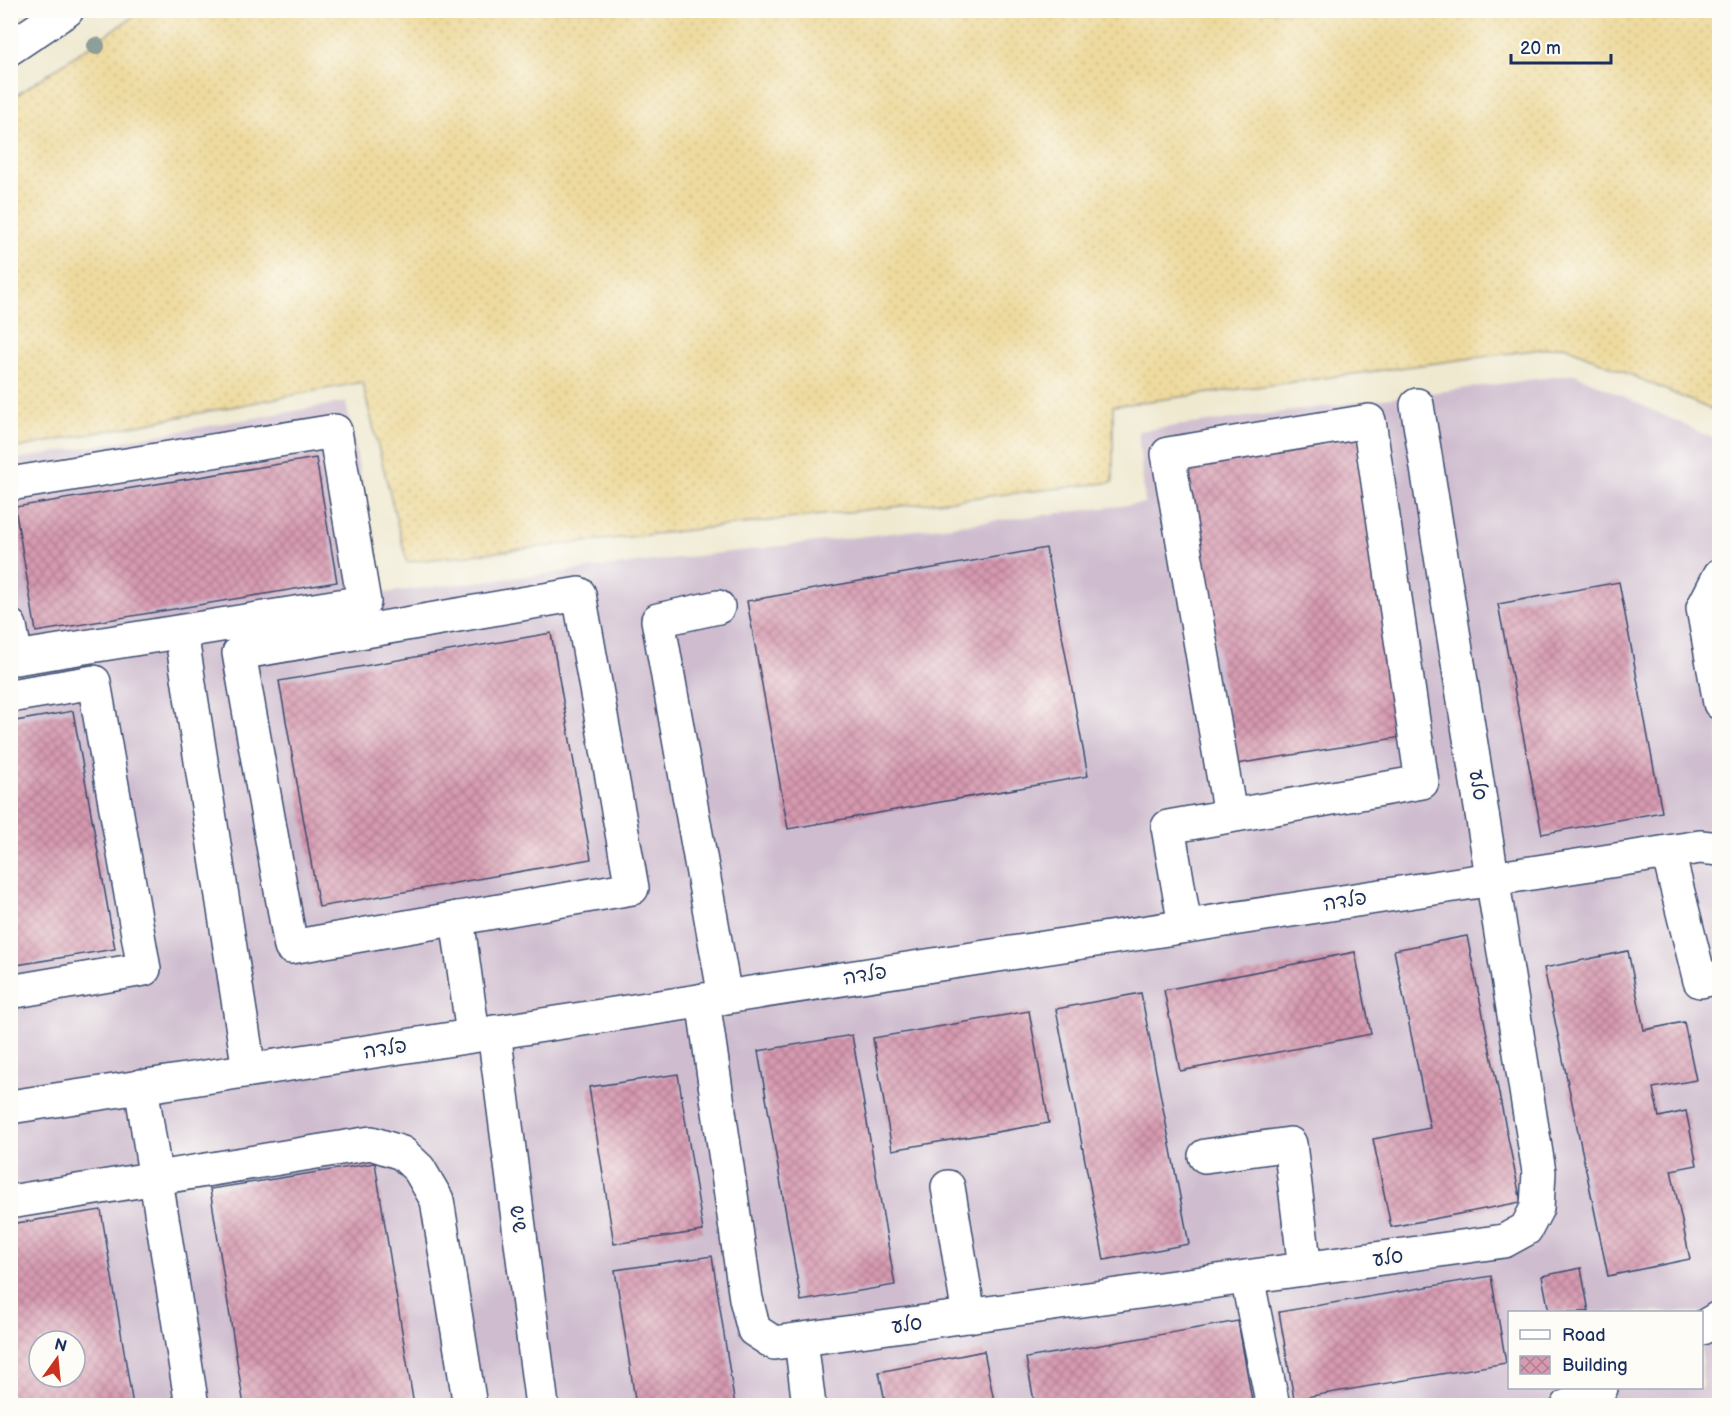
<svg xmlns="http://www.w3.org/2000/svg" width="1730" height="1416" font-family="'Balsamiq Sans','Playpen Sans Hebrew',sans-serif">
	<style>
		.industrial { fill: #cfbdcf; fill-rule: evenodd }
		.sand { fill: url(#sand-dots); stroke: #84847e; stroke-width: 1.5 }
		.building { fill: url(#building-cross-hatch); fill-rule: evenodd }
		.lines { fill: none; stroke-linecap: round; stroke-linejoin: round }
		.minor-casing { stroke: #3b4b6f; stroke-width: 36 }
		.highway-casing { stroke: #3b4b6f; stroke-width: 36 }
		.minor { stroke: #fff; stroke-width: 33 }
		.highway { stroke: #fff; stroke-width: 33 }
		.tree { fill: #8e9e99 }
		.labels { text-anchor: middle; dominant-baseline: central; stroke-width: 5; stroke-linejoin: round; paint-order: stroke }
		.street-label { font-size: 20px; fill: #1b2f5e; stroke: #fdfcf7 }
	</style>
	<defs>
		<pattern id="sand-dots" width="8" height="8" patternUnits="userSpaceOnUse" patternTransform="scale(1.5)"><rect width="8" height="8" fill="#eeda9e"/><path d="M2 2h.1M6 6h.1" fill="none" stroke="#ccbb8a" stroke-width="1.8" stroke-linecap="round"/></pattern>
		<pattern id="building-cross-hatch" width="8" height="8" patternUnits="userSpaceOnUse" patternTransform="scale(1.5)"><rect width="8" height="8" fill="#d79ab0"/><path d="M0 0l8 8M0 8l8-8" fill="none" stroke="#ae7e92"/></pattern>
	</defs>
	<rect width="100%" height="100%" fill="#fdfcf7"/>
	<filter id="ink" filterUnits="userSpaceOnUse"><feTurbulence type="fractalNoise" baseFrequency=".0167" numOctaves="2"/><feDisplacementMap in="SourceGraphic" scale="12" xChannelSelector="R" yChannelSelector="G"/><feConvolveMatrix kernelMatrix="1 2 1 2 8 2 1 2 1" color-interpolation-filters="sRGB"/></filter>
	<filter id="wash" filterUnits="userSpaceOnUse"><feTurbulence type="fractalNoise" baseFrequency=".008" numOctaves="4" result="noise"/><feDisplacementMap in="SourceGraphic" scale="24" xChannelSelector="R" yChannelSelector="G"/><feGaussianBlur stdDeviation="1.35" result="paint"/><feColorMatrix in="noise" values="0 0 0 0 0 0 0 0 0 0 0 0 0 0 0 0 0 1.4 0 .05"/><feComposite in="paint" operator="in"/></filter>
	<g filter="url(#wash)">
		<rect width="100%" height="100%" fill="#efe9d0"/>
		<path class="industrial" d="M 1575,374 L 1719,441 L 1719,1405 L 11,1406 L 11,460 L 346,402 L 383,593 L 1145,503 L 1138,431 ZM 1510,1312 L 1702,1312 L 1702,1388 L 1510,1388 ZM 39,1341 L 75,1341 L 75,1377 L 39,1377 Z"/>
		<polygon class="sand" points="143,10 1719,11 1719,413 1564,346 1113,406 1113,482 407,562 362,382 11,449 11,99"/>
		<g id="blocks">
			<g class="building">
				<polygon points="1358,438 1408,736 1237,764 1187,466"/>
				<polygon points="316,458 337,582 36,632 15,507"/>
				<polygon points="1046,548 1088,776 788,829 747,601"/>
				<polygon points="1619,582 1662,812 1542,834 1498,604"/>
				<polygon points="551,633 591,859 319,907 279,681"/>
				<polygon points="73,711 115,949 10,966 10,722"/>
				<polygon points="1467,936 1521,1202 1391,1227 1373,1139 1430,1128 1394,950"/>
				<polygon points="1628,951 1644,1030 1684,1022 1696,1080 1653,1088 1659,1117 1686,1111 1697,1165 1671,1170 1690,1259 1608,1276 1544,968"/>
				<polygon points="1355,952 1371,1034 1180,1071 1164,990"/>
				<polygon points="1141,993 1189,1244 1104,1260 1056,1009"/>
				<polygon points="1029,1011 1049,1123 892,1150 873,1038"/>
				<polygon points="852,1035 895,1285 801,1301 758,1051"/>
				<polygon points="678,1074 703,1231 614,1244 589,1087"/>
				<polygon points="375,1163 414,1406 244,1406 210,1189"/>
				<path d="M 101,1210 L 133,1406 L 10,1406 L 10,1224 ZM 39,1341 L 75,1341 L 75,1377 L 39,1377 Z"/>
				<polygon points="712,1256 735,1406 636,1406 615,1270"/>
				<polygon points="1581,1268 1589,1312 1549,1312 1542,1276"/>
				<polygon points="1491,1276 1506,1363 1294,1399 1279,1312"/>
				<polygon points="1238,1321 1253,1406 1035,1406 1026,1358"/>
				<polygon points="984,1351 995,1406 886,1406 879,1372"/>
			</g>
		</g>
	</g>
	<g filter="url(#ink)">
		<use href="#blocks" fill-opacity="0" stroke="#3b4b6f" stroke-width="1.5"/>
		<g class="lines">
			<g class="minor-casing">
				<g id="minor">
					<polyline points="10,484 335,431 364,602 16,658 10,626"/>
					<polyline points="1720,575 1703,608 1720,703"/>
					<polygon points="579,594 632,888 291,947 239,653"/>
					<polyline points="718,607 658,620 725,997"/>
					<polyline points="181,632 249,1070"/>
					<polyline points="10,696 94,682 144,969 10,992"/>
					<polyline points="1668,852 1700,981 1720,977"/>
					<polyline points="457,918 473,1035"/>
					<polyline points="1185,926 1168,827 1422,782 1369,421 1168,454 1230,815"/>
					<polyline points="703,1000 746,1299 754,1330 774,1343 1504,1241 1526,1229 1537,1208 1539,1172 1417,405"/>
					<polyline points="494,1032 542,1406"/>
					<polyline points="141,1086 192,1406"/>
					<polyline points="10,1107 1668,852 1700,847 1720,849"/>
					<polyline points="1205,1156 1290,1144 1305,1269"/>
					<polyline points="948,1187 969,1316"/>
					<polyline points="10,1202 371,1143 402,1153 419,1169 437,1200 470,1406"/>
					<polyline points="1247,1277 1273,1406"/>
					<polyline points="1702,1328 1720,1317"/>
					<polyline points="801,1340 809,1406"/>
					<polyline points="1568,1406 1601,1388"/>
				</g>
			</g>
			<g class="highway-casing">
				<polyline id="highway" points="10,48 67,10"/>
			</g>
			<use href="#minor" class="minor"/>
			<use href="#highway" class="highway"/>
		</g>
		<circle class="tree" cx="96" cy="46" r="9"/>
	</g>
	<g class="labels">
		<g class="street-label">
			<text transform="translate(1478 785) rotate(81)">סלע</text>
			<text transform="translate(1345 901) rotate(-9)">פלדה</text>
			<text transform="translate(865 975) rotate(-9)">פלדה</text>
			<text transform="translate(385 1049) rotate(-9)">פלדה</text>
			<text transform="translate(518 1219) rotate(83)">שיש</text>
			<text transform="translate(1388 1258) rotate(-8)">סלע</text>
			<text transform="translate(907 1325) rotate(-8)">סלע</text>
		</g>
	</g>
	<rect width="1730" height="1416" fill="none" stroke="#fdfcf7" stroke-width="36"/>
	<rect x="1508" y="1311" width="195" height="78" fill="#fdfcf7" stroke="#a3aaba" stroke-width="1.5"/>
	<rect x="1520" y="1330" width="30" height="9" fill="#ffffff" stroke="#a3aaba" stroke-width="1.5"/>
	<text x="1562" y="1341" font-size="18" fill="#1b2f5e">Road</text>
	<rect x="1520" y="1356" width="30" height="18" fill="url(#building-cross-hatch)" stroke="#a3aaba" stroke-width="1.5"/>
	<text x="1562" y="1371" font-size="18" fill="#1b2f5e">Building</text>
	<g transform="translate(57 1359) rotate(15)"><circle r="28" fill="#fdfcf7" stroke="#a3aaba" stroke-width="1.5"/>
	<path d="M0-4.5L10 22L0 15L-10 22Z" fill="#c8321e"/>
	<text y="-9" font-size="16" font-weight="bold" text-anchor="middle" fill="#1b2f5e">N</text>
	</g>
	<path d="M1511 54v9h100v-9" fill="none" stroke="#1b2f5e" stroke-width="3"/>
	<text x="1520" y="54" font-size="18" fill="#1b2f5e" stroke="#fdfcf7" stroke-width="4.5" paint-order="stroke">20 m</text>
</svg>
